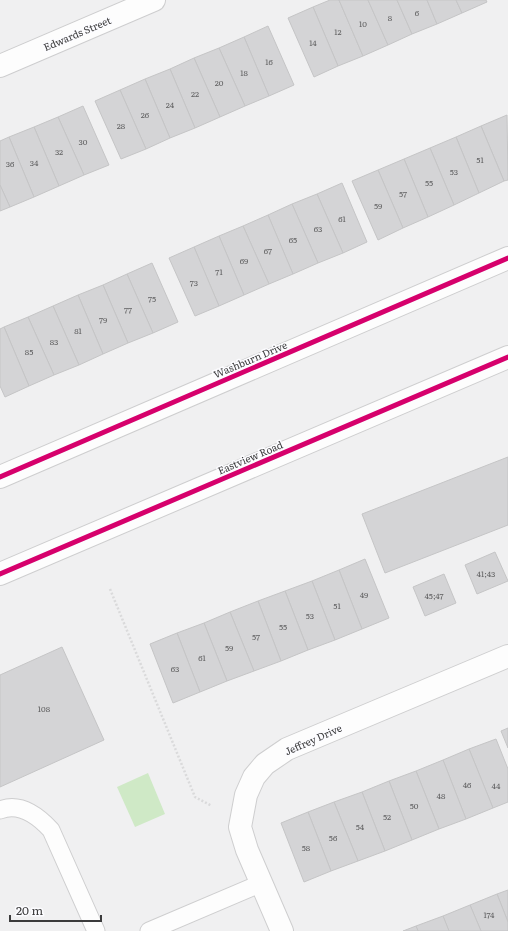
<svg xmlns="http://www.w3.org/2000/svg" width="508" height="931" font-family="Literata,serif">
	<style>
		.green { fill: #cfe9c6 }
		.building { fill: #d4d4d6; stroke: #c5c5c6 }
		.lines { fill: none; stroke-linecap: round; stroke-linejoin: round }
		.lane-casing { stroke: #cececf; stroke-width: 19 }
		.street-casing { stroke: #cececf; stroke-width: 24 }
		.secondary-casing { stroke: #cececf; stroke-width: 24 }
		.path { stroke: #dadadb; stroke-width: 2.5; stroke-dasharray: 2 2; stroke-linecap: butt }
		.lane { stroke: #fdfdfd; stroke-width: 17 }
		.street { stroke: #fdfdfd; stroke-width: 22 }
		.secondary { stroke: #fdfdfd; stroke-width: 22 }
		.cycleway-casing { stroke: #fcfcff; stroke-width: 8 }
		.cycleway { stroke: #d6006c; stroke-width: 5 }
		.labels { text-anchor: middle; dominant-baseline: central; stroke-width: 3; stroke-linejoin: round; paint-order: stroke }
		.number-label { font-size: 8px; fill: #616162 }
		.street-label { font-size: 10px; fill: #3b3b3c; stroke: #fcfcff }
	</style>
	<rect width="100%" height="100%" fill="#f0f0f1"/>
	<polygon class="green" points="148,773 165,814 135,827 117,787"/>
	<g class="building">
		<polygon points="330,0 339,0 363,56 338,66 313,7"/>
		<polygon points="339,0 368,0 388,45 363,56"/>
		<polygon points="368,0 397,0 412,34 388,45"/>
		<polygon points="397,0 427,0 437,24 412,34"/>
		<polygon points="427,0 456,0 462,13 437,24"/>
		<polygon points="456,0 486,0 487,2 462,13"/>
		<polygon points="313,7 338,66 314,77 288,18"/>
		<polygon points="268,26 294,85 269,96 244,37"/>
		<polygon points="244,37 269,96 245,106 219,48"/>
		<polygon points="219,48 245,106 220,117 194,58"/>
		<polygon points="194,58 220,117 195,128 170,69"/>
		<polygon points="170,69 195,128 170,138 145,79"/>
		<polygon points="145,79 170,138 146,149 120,90"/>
		<polygon points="120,90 146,149 121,159 95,101"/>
		<polygon points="83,106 109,165 84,175 58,117"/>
		<polygon points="507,115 508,180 504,181 481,126"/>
		<polygon points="58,117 84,175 59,186 34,127"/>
		<polygon points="481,126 504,181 479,193 456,137"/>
		<polygon points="34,127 59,186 34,197 9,137"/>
		<polygon points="9,137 34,197 10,207 0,185 0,141"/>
		<polygon points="456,137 479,193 454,205 430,148"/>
		<polygon points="430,148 454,205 428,217 404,159"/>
		<polygon points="404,159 428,217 403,228 378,170"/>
		<polygon points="378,170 403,228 378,240 352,181"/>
		<polygon points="342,183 367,242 343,253 317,194"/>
		<polygon points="0,185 10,207 0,211"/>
		<polygon points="317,194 343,253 318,263 292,204"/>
		<polygon points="292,204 318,263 293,274 268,215"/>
		<polygon points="268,215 293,274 269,284 243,226"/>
		<polygon points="243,226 269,284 244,295 219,236"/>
		<polygon points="219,236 244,295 219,306 194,247"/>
		<polygon points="194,247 219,306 195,316 169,258"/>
		<polygon points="152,263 178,322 153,333 127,274"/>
		<polygon points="127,274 153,333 128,343 103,285"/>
		<polygon points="103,285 128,343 103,354 78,295"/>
		<polygon points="78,295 103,354 79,365 53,306"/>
		<polygon points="53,306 79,365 54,375 28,317"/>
		<polygon points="28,317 54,375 29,386 4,327"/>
		<polygon points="4,327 29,386 5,397 0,386 0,329"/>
		<polygon points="508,457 508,525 385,573 362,514"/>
		<polygon points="495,552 508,581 477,594 465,565"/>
		<polygon points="365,559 389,618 362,629 339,570"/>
		<polygon points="339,570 362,629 335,640 312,581"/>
		<polygon points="444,574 456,603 425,616 413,587"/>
		<polygon points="312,581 335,640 308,650 285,591"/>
		<polygon points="285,591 308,650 281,661 258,601"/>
		<polygon points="258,601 281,661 254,671 230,612"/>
		<polygon points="230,612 254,671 227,681 204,623"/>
		<polygon points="204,623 227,681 200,692 177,633"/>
		<polygon points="177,633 200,692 173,703 150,644"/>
		<polygon points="62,647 104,740 0,787 0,675"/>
		<polygon points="508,728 508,748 501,731"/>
		<polygon points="496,739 508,769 508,802 493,808 469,749"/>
		<polygon points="469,749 493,808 466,819 443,760"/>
		<polygon points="443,760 466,819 439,829 416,771"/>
		<polygon points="416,771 439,829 412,840 389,781"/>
		<polygon points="389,781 412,840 385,851 362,792"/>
		<polygon points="362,792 385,851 358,861 334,802"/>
		<polygon points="334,802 358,861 331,871 308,812"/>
		<polygon points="308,812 331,871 304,882 281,823"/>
		<polygon points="508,890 508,922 497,894"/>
		<polygon points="497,894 508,922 508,931 481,931 470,905"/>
		<polygon points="470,905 481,931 449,931 443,916"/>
		<polygon points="443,916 449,931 418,931 416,926"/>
		<polygon points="416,926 418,931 403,931"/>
	</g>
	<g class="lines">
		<g class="lane-casing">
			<g id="lane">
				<path d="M 0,810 C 20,802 39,817 51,830 L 96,931"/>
				<polyline points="149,931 262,883"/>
			</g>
		</g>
		<g class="street-casing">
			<g id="street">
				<polyline points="0,66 154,0"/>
				<polyline points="0,477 508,258"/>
				<polyline points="282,931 247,850 240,827 246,795 254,777 265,764 287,749 508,656"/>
			</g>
		</g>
		<g class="secondary-casing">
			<polyline id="secondary" points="0,574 508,357"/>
		</g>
		<polyline class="path" points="110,589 195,797 212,806"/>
		<use href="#lane" class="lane"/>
		<use href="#street" class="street"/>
		<use href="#secondary" class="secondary"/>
		<g class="cycleway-casing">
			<g id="cycleway">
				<polyline points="0,477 508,258"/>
				<polyline points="0,574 508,357"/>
			</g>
		</g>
		<use href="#cycleway" class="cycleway"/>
	</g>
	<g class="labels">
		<g class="number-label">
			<text x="417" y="12">6</text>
			<text x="390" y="17">8</text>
			<text x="363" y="23">10</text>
			<text x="338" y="31">12</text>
			<text x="313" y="42">14</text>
			<text x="269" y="61">16</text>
			<text x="244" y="72">18</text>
			<text x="219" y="82">20</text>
			<text x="195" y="93">22</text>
			<text x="170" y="104">24</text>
			<text x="145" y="114">26</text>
			<text x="121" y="125">28</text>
			<text x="83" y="141">30</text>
			<text x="59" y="151">32</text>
			<text x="480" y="159">51</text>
			<text x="34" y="162">34</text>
			<text x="10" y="163">36</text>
			<text x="454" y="171">53</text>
			<text x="429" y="182">55</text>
			<text x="403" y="193">57</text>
			<text x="378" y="205">59</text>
			<text x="342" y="218">61</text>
			<text x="318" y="228">63</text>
			<text x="293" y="239">65</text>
			<text x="268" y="250">67</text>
			<text x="244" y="260">69</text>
			<text x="219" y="271">71</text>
			<text x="194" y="282">73</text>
			<text x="152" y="298">75</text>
			<text x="128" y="309">77</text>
			<text x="103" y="319">79</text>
			<text x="78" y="330">81</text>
			<text x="54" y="341">83</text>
			<text x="29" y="351">85</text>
			<text x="486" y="573">41;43</text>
			<text x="364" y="594">49</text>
			<text x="434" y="595">45;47</text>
			<text x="337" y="605">51</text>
			<text x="310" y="615">53</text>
			<text x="283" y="626">55</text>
			<text x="256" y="636">57</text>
			<text x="229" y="647">59</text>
			<text x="202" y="657">61</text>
			<text x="175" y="668">63</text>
			<text x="44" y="708">108</text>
			<text x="467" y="784">46</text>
			<text x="496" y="785">44</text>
			<text x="441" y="795">48</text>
			<text x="414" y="805">50</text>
			<text x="387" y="816">52</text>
			<text x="360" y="826">54</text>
			<text x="333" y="837">56</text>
			<text x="306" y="847">58</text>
			<text x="489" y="914">174</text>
		</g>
		<g class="street-label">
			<text transform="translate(77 33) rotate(-23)">Edwards Street</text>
			<text transform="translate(250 359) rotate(-23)">Washburn Drive</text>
			<text transform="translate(250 457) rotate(-23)">Eastview Road</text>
			<text transform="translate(313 739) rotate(-24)">Jeffrey Drive</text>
		</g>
	</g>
	<path d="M10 915v6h91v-6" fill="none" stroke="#3b3b3c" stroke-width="2"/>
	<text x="16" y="915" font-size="12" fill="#3b3b3c" stroke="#fcfcff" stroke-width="3" paint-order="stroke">20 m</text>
</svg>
